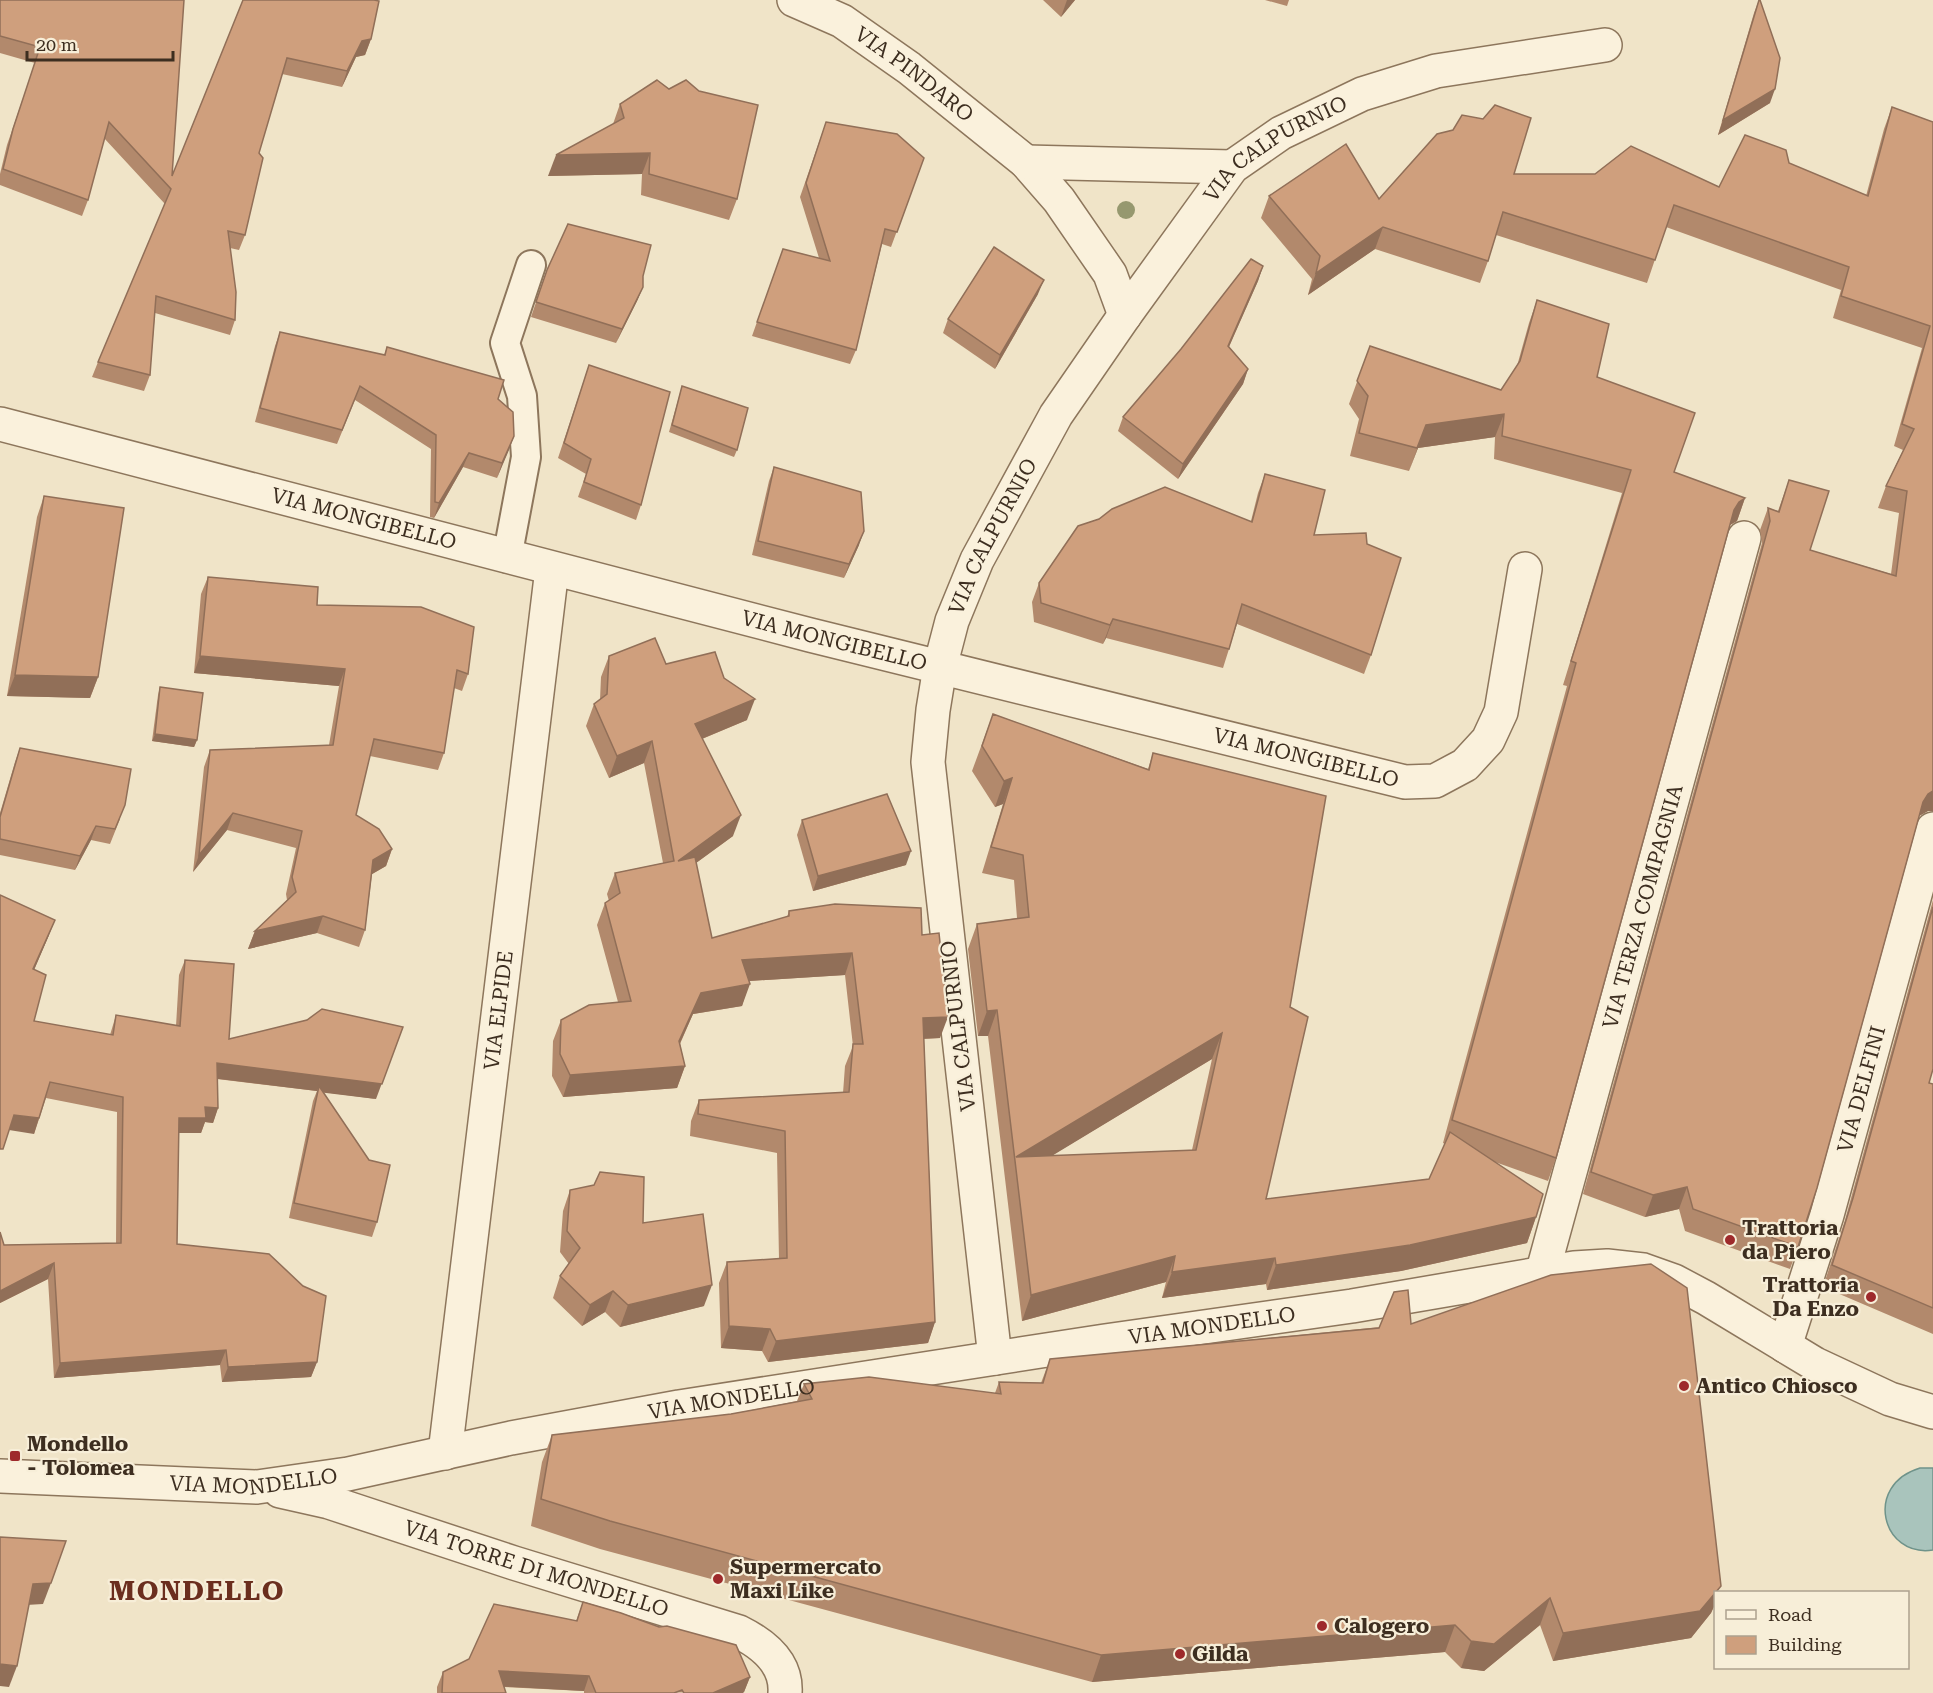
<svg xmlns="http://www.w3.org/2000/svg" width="1933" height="1693" font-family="'Roboto Serif',serif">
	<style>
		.water { fill: #a9c4bc; stroke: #6f938a; stroke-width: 1.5 }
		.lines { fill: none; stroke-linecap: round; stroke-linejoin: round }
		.lane-casing { stroke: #8d765c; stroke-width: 32 }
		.street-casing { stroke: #8d765c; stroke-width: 36 }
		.lane { stroke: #faf1dc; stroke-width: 28 }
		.street { stroke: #faf1dc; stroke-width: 33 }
		.tree { fill: #96986f }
		.wall { fill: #b2896c; fill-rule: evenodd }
		.shaded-wall { fill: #916f58 }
		.building { fill: #cf9f7d; stroke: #916f58; stroke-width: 1.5; fill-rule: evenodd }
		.poi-dot { fill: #9e2a2b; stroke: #f7eed8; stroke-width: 2 }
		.labels { text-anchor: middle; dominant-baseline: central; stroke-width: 4.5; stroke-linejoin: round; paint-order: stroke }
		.street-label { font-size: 21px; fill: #3d2e20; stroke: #f7eed8 }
		.poi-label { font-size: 21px; font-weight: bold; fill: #3d2e20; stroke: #f7eed8; text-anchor: start }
		.district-label { font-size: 27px; font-weight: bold; letter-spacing: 1.5px; fill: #6b2e1e; stroke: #f7eed8 }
	</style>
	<rect width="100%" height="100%" fill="#f0e4c8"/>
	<path class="water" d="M 1920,1468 L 1933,1468 L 1933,1550 C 1882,1558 1863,1485 1920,1468 Z"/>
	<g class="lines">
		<g class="lane-casing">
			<polyline id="lane" points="507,558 526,457 522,396 505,343 531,265"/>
		</g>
		<g class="street-casing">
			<g id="street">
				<path id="s1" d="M 794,0 L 842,21 L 909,68 L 1026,162 L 1059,200 L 1110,274 L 1125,315"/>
				<polyline points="1026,162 1232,167"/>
				<path id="s2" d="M 0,424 L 810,635 L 1405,782 L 1435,781 L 1465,765 L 1488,740 L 1501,712 L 1525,569"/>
				<path id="s3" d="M 1542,1274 L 1744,538"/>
				<path id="s4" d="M 1785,1346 L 1827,1215 L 1933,829"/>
				<path id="s5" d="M 995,1358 L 928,762 L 933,710 L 940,667 L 952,621 L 977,560 L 1056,415 L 1125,315 L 1232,167 L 1281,133 L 1362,94 L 1436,71 L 1605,45"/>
				<path id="s6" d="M 445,1453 L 552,569"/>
				<path id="s7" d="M 0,1476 L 257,1487 L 348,1474 L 511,1438 L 679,1407 L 1105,1341 L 1352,1306 L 1574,1268 L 1607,1266 L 1643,1270 L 1674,1281 L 1706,1298 L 1815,1364 L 1890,1399 L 1933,1412"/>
				<path id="s8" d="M 280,1491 L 329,1502 L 514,1563 L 739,1632 C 763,1644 787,1663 785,1693"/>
			</g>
		</g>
		<use href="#lane" class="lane"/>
		<use href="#street" class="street"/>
	</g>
	<circle class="tree" cx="1126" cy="210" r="9"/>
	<g class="wall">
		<polygon points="0,0 172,176 243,0 371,39 365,55 356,57 342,87 282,74 259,153 245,235 239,250 230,248 235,320 230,335 155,313 150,375 144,391 92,377 98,362 165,204 104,138 88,200 82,216 0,185 0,174 7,145 35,63 0,53"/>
		<polygon points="1043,0 1075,0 1061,17"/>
		<polygon points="1265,0 1289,0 1287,6"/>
		<polygon points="1759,0 1770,103 1718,135 1754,13"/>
		<polygon points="669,89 699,91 737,199 729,220 641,195 642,174 548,176 613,124 620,104"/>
		<polygon points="1892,107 1933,122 1933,811 1928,811 1919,816 1798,1247 1790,1269 1685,1231 1679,1209 1645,1217 1583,1194 1762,543 1760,530 1768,508 1778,511 1789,480 1810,550 1891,574 1899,513 1878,508 1886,486 1903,450 1894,446 1922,348 1833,318 1841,290 1666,227 1647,283 1496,235 1488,261 1480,283 1375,249 1308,295 1312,279 1261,218 1269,196 1379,199 1514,174 1719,187 1789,163 1866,196 1884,129"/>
		<polygon points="826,122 924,158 891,247 882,244 856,350 850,364 752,336 783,249 819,258 800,197"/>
		<polygon points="1263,266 1258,281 1229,347 1248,369 1243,384 1178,479 1118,431 1123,417"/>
		<polygon points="547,270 643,276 643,287 637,301 616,343 531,317"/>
		<polygon points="1038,294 995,369 943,333 948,319"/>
		<path d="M 1537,300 L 1597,377 L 1674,472 L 1745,498 L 1737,521 L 1730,525 L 1556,1158 L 1548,1181 L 1495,1162 L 1536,1217 L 1527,1243 L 1401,1271 L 1267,1290 L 1266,1284 L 1162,1298 L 1166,1282 L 1022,1321 L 988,1036 L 978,1036 L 968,949 L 977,924 L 1017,918 L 1014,880 L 982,873 L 1003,804 L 995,807 L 972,771 L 993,714 L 1148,769 L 1153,753 L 1290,1007 L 1266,1199 L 1429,1179 L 1445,1144 L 1443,1143 L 1567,686 L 1563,685 L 1622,493 L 1494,459 L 1495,437 L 1418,448 L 1409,471 L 1350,456 L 1359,419 L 1349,404 L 1370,346 L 1501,390 L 1517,366 L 1529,323 ZM 1212,1059 L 1192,1150 L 1051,1156 Z"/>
		<polygon points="280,332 384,355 387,347 498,399 514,436 497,478 463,467 434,518 430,517 431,449 355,400 337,444 255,422 275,346"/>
		<polygon points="589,365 641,505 636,520 578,497 586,474 558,458"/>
		<polygon points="682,386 737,450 734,457 669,432"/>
		<polygon points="774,467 859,545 844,578 752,555 769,481"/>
		<polygon points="1265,474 1314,535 1371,655 1364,674 1237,624 1229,649 1223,668 1106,638 1103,644 1034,622 1032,602 1039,583 1251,521 1258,493"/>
		<polygon points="44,496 98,677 90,698 7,696 37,517"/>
		<polygon points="208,577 317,605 468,674 462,691 454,688 444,753 438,770 370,756 356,815 392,849 386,866 372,874 365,930 359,947 317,933 248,949 255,931 287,900 286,894 296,848 227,830 193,872 204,767 210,750 329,745 339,686 194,673 201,594"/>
		<polygon points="609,656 666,664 724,678 747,720 702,739 733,836 696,863 712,938 787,917 789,911 922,935 940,1038 924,1039 935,1322 928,1343 768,1362 762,1351 721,1348 719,1283 727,1262 779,1259 777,1153 690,1136 691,1121 699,1100 843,1093 845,1066 853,1046 845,975 749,981 742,1006 693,1014 680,1044 685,1066 677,1088 563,1097 552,1076 553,1041 561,1020 618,1002 597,925 605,903 609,901 607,894 615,873 663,863 644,763 609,778 586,726 594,704 600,700 601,677"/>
		<polygon points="160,687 197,740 194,747 152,741 158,695"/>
		<polygon points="20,748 120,819 110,844 91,840 75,870 0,855 0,813 15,762"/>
		<polygon points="802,820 906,865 813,891 797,835"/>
		<polygon points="0,895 49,935 34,970 34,1021 110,1035 116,1015 176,1026 179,975 185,960 229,1039 376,1099 323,1092 377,1222 372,1237 289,1218 313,1101 317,1091 217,1079 218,1108 213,1123 205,1122 201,1133 178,1133 177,1244 317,1362 311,1377 222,1382 220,1365 54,1378 48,1279 0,1303 0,1232 4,1245 116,1244 117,1112 46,1098 34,1134"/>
		<polygon points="1933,900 1933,1069 1929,1083 1933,1084 1933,1334 1823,1287 1845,1220"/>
		<polygon points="570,1190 643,1223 704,1306 620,1327 605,1312 582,1326 553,1298 560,1276 569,1264 560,1252 563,1211"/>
		<polygon points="1411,1324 1716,1593 1716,1602 1711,1613 1691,1638 1553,1661 1540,1625 1484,1671 1461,1668 1445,1652 1092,1682 600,1549 531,1526 542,1462 552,1435 731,1414 797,1401 804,1384 995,1393 999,1382 1041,1383 1050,1359"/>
		<polygon points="583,1602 750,1677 744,1692 584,1693 584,1691 504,1687 506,1693 437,1693 437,1687 443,1672 576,1621"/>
	</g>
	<g class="shaded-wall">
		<polygon points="1067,0 1075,0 1061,17"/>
		<polygon points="371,39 365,55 356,57 342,87 347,71 362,41"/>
		<polygon points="1775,89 1770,103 1718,135 1723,120"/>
		<polygon points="650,153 642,174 548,176 556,155"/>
		<polygon points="1383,227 1375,249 1308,295 1316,273"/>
		<polygon points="1263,266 1258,281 1223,360 1228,346"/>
		<polygon points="1044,280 1038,294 995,369 1000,355"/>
		<polygon points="643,287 637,301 616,343 622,329"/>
		<polygon points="1248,369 1243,384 1178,479 1183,464"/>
		<polygon points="1504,414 1495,437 1418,448 1409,471 1426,425"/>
		<polygon points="514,436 509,450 497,478 502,463"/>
		<polygon points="469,453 463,467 434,518 439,503"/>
		<polygon points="1745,498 1737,521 1730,525 1734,510 1739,502"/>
		<polygon points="864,531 859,545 844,578 849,564"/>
		<polygon points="1113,619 1106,638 1103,644 1110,625"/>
		<polygon points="200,656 345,669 339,686 194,673"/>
		<polygon points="15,675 98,677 90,698 7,696"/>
		<polygon points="755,699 747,720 687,745 695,724"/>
		<polygon points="155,734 197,740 194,747 152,741"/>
		<polygon points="652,741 644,763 609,778 617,756"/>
		<polygon points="1012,778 1003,804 995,807 1004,781"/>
		<polygon points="1933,791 1933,811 1928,811 1919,816 1923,802 1928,794"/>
		<polygon points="233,813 227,830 193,872 199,855"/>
		<polygon points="741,815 733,836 670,882 678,861"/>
		<polygon points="96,826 91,840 75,870 80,856"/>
		<polygon points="392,849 386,866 367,877 373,860"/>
		<polygon points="911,851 906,865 813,891 818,876"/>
		<polygon points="323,916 317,933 248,949 255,931"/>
		<polygon points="55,920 49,935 28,984 33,969"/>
		<polygon points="852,953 845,975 734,982 742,960"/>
		<polygon points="750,984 742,1006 693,1014 671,1063 679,1041 701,993"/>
		<polygon points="997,1010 988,1036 978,1036 987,1011"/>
		<polygon points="948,1017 940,1038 915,1039 923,1018"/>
		<polygon points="403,1027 376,1099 318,1092 319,1086 317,1091 211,1078 217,1063"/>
		<polygon points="1222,1033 1212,1059 1017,1177 1016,1157"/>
		<polygon points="685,1066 677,1088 563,1097 570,1075"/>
		<polygon points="205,1107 218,1108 213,1123 205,1122 201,1133 173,1133 179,1118"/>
		<polygon points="14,1115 39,1118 34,1134 9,1130"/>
		<polygon points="1687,1187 1679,1209 1645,1217 1653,1195"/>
		<polygon points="1536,1217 1527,1243 1401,1271 1267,1290 1276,1265"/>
		<polygon points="1175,1256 1166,1282 1022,1321 1031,1295"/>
		<polygon points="1275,1258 1266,1284 1162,1298 1172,1272"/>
		<polygon points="54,1263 48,1279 0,1303 0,1291"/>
		<polygon points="712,1285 704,1306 620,1327 628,1305"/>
		<polygon points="613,1291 605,1312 582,1326 590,1305"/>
		<polygon points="935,1322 928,1343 768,1362 776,1341"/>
		<polygon points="729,1326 770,1329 762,1351 721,1348"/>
		<polygon points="226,1350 220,1365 54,1378 60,1363"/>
		<polygon points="317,1362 311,1377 222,1382 228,1367"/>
		<polygon points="51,1583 43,1604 26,1605 33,1584"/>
		<polygon points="1716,1593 1716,1602 1711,1613 1691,1638 1553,1661 1563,1633"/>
		<polygon points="1550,1598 1540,1625 1484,1671 1461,1668 1471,1641"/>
		<polygon points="1455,1625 1445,1652 1092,1682 1101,1655"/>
		<polygon points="0,1664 17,1666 9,1687 0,1686"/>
		<polygon points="499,1671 589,1676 584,1691 493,1686"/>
		<polygon points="750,1677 744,1692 743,1693 713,1693"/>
	</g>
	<g class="building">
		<polygon points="0,0 184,0 172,176 243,0 374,0 379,1 371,39 362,41 347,71 287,58 259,153 263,158 245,235 228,231 236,292 235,320 156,296 150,375 98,362 171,189 109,122 88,200 3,169 13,129 40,47 0,36"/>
		<polygon points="1759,0 1760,0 1780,58 1775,89 1723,120"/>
		<polygon points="657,80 669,89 686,80 699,91 758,105 737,199 649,174 650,153 556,155 624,118 620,104"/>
		<polygon points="1495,105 1531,118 1514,174 1595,174 1631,146 1719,187 1745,135 1786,150 1789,163 1868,196 1892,107 1933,122 1933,791 1928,794 1923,802 1817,1188 1798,1247 1693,1209 1687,1187 1653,1195 1591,1172 1770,521 1768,508 1779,512 1789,480 1829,491 1810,550 1896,576 1907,491 1886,486 1914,429 1902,424 1930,326 1841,296 1849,267 1674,205 1655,260 1503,212 1488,261 1383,227 1316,273 1320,256 1269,196 1346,144 1379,199 1437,134 1453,130 1462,115 1483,119"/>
		<polygon points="826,122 897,134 924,158 897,232 885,229 856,350 757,322 783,249 830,261 806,183"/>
		<polygon points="568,224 651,245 643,276 643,287 622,329 536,302 547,270"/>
		<polygon points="994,247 1044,280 1000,355 948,319"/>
		<polygon points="1251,259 1263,266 1228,346 1248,369 1183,464 1123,417 1181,349"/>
		<polygon points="1537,300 1609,324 1597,377 1695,413 1674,472 1745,498 1739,502 1734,510 1556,1158 1452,1120 1576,663 1571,661 1631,470 1502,436 1504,414 1426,425 1417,448 1359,433 1368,396 1357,381 1370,346 1501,390 1520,361"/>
		<polygon points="280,332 385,355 387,347 504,380 498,399 513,412 514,436 502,463 469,453 439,503 435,502 436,435 360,386 342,430 260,408"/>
		<polygon points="589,365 670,392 641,505 584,482 591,459 564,443"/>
		<polygon points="682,386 748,408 737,450 672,425"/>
		<polygon points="774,467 861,492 864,531 849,564 758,541"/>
		<polygon points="1265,474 1325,490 1314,535 1366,533 1367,544 1401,558 1371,655 1242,604 1229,649 1113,619 1110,625 1041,603 1039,583 1078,526 1099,519 1112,509 1165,487 1252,522"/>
		<polygon points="44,496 124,508 98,677 15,675"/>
		<polygon points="208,577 318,587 317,605 421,607 474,627 468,674 457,670 444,753 374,739 356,815 379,829 392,849 373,860 365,930 323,916 255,931 296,892 292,877 302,831 233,813 199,855 210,750 333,745 345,669 200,656"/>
		<polygon points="655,638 666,664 715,652 724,678 755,699 695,724 741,815 678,861 695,857 712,938 789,916 789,911 835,904 921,908 922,935 939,933 948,1017 923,1018 935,1322 776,1341 770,1329 729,1326 727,1262 787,1258 785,1131 698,1114 699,1100 849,1092 853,1044 863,1044 852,953 742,960 750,984 701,993 679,1041 685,1066 570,1075 560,1054 561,1020 589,1005 631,1001 605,903 620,893 615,873 674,861 652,741 617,756 594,704 607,694 609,656"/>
		<polygon points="160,687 203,693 197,740 155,734"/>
		<path d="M 993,714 L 1149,770 L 1153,753 L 1326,796 L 1290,1007 L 1308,1017 L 1266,1199 L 1429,1179 L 1450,1132 L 1543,1194 L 1536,1217 L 1410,1245 L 1276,1265 L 1275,1258 L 1172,1272 L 1175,1256 L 1031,1295 L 997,1010 L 987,1011 L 977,924 L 1029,917 L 1023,855 L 991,847 L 1012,778 L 1004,781 L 982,746 ZM 1222,1033 L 1196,1150 L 1016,1157 Z"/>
		<polygon points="20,748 131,769 125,805 115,829 96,826 80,856 0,839 0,817"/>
		<polygon points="887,794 911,851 818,876 802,820"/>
		<polygon points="0,895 55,920 33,969 46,975 34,1021 113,1035 116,1015 180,1026 185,960 234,964 229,1039 307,1020 322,1009 403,1027 382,1084 217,1063 218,1108 205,1107 206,1118 179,1118 177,1244 269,1254 303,1286 326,1296 317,1362 228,1367 226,1350 60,1363 54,1263 0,1291 0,1232 4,1245 121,1243 123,1097 50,1082 39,1118 14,1115 3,1149 0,1149"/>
		<polygon points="1933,907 1933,1069 1929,1083 1933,1084 1933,1308 1832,1265 1853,1198"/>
		<polygon points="319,1086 369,1160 390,1165 377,1222 294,1203"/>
		<polygon points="600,1172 644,1177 643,1223 703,1214 712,1285 628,1305 613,1291 590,1305 560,1276 580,1248 567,1231 570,1190 594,1185"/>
		<polygon points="1651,1264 1687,1288 1721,1586 1700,1611 1563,1633 1550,1598 1494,1644 1471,1641 1455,1625 1101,1655 610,1521 541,1499 552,1435 731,1414 812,1399 804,1384 869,1377 1001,1394 999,1382 1043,1383 1050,1359 1379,1328 1394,1292 1408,1290 1411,1324 1551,1275"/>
		<polygon points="0,1537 66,1541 51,1583 33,1584 17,1666 0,1664"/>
		<polygon points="583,1602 621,1613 659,1627 667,1626 736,1645 750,1677 713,1693 684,1693 682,1690 674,1693 596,1693 589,1676 499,1671 506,1693 442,1693 443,1672 469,1659 494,1604 577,1621"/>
	</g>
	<g class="poi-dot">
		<circle cx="1730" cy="1240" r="6"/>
		<circle cx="1871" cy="1297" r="6"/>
		<circle cx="1684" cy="1386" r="6"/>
		<rect x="9" y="1450" width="12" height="12" rx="3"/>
		<circle cx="718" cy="1579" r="6"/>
		<circle cx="1322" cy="1626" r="6"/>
		<circle cx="1180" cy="1654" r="6"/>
	</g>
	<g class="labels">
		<g class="street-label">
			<text stroke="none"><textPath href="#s1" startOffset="142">VIA PINDARO</textPath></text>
			<text stroke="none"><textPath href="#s5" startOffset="1324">VIA CALPURNIO</textPath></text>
			<text stroke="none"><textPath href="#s2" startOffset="376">VIA MONGIBELLO</textPath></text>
			<text stroke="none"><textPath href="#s5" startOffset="837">VIA CALPURNIO</textPath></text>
			<text stroke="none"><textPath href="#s2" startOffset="862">VIA MONGIBELLO</textPath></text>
			<text stroke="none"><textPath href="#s2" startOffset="1348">VIA MONGIBELLO</textPath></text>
			<text stroke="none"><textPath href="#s3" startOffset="381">VIA TERZA COMPAGNIA</textPath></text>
			<text stroke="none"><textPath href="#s6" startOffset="446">VIA ELPIDE</textPath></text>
			<text transform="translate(958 1026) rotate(-97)">VIA CALPURNIO</text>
			<text stroke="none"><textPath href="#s4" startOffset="268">VIA DELFINI</textPath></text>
			<text stroke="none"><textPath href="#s7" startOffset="1226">VIA MONDELLO</textPath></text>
			<text stroke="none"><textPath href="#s7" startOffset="740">VIA MONDELLO</textPath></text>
			<text stroke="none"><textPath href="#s7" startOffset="254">VIA MONDELLO</textPath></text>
			<text stroke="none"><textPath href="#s8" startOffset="268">VIA TORRE DI MONDELLO</textPath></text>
		</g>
		<g class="poi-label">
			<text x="1742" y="1228">Trattoria<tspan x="1742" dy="24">da Piero</tspan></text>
			<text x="1859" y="1285" text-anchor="end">Trattoria<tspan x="1859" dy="24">Da Enzo</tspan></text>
			<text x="1696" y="1386">Antico Chiosco</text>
			<text x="27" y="1444">Mondello<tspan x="27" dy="24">- Tolomea</tspan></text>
			<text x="730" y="1567">Supermercato<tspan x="730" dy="24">Maxi Like</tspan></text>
			<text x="1334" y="1626">Calogero</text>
			<text x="1192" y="1654">Gilda</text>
		</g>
		<g class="district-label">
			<text x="197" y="1591">MONDELLO</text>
		</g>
	</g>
	<rect x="1714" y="1591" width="195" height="78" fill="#f7eed8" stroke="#ada18e" stroke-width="1.5"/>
	<rect x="1726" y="1610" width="30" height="9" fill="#faf1dc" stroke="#ada18e" stroke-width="1.5"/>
	<text x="1768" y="1621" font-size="18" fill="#3d2e20">Road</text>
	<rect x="1726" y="1636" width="30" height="18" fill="#cf9f7d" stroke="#ada18e" stroke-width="1.5"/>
	<text x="1768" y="1651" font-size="18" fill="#3d2e20">Building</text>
	<path d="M27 51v9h146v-9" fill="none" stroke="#3d2e20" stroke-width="3"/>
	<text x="36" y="51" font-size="18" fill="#3d2e20" stroke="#f7eed8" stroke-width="4.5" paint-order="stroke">20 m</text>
</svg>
